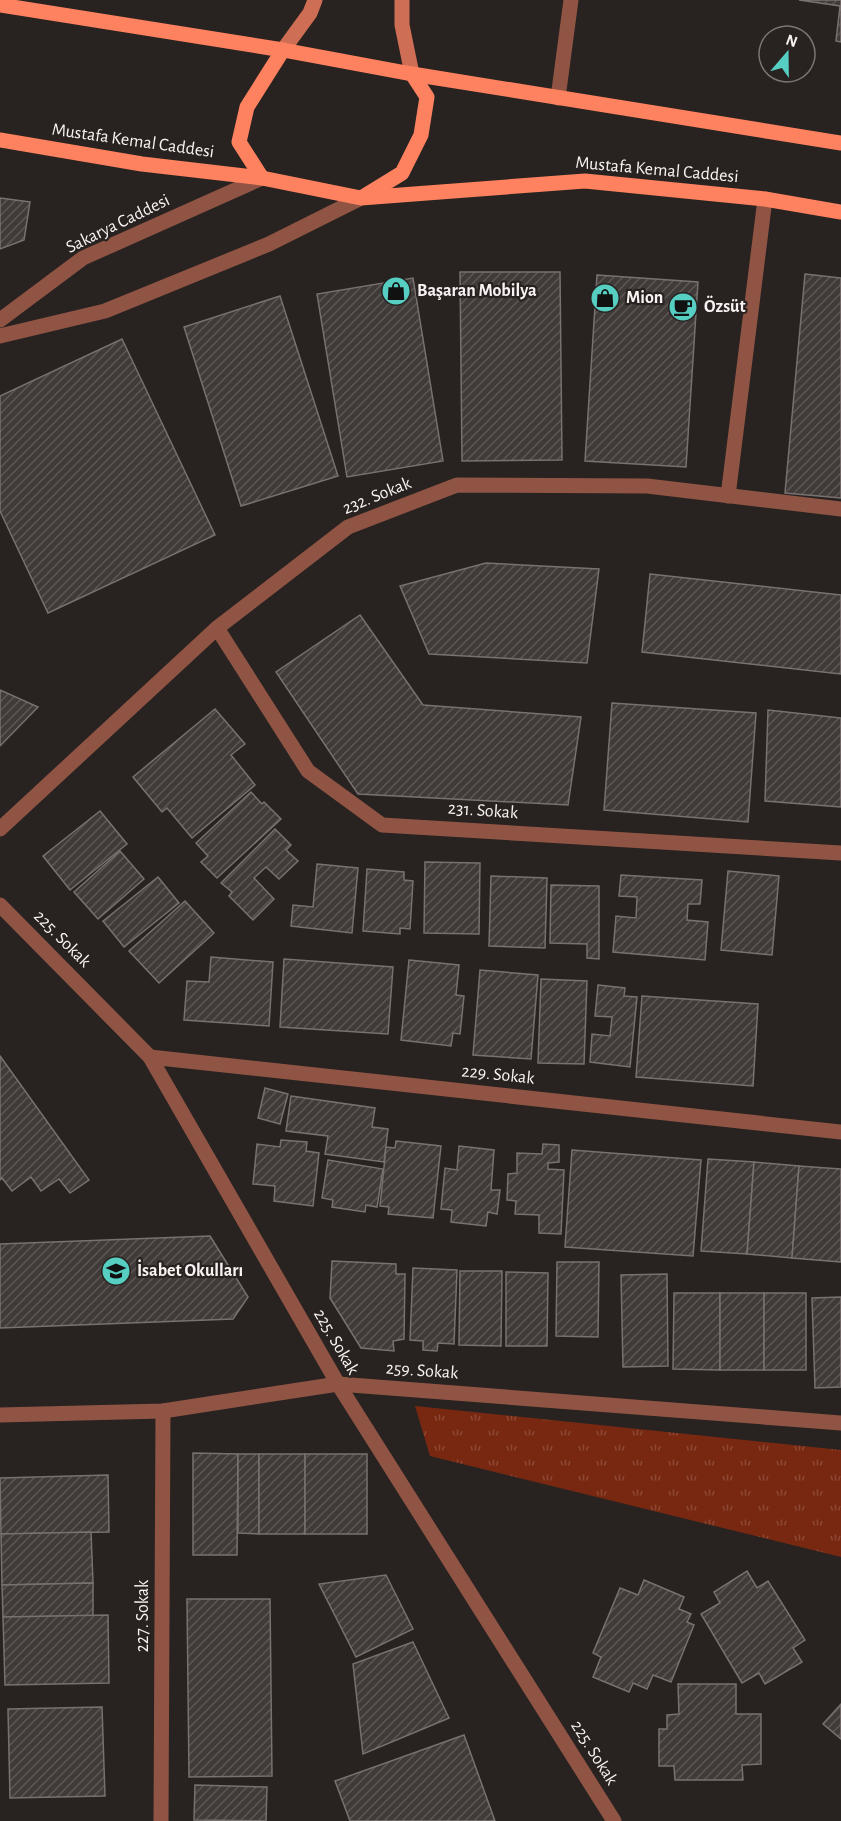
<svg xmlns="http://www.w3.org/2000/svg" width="841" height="1821" font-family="'Alegreya Sans',sans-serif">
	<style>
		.park { fill: url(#park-tufts) }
		.building { fill: url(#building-hatch); stroke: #79716f; stroke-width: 1.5 }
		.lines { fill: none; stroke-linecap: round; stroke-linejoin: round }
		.minor { stroke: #905444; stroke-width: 15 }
		.secondary { stroke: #ce6e54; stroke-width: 15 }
		.primary { stroke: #fe825f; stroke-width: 15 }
		.labels { text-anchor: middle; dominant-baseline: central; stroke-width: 4.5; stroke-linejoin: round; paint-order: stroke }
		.street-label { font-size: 18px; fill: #f8f3f2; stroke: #282220 }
		.poi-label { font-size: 18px; font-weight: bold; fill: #f8f3f2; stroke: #282220; text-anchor: start }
	</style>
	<defs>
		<pattern id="park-tufts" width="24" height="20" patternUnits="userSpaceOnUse" patternTransform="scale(1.5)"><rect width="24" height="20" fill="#782811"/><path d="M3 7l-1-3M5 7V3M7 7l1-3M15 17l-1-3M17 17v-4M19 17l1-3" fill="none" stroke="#8c4834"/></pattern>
		<pattern id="building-hatch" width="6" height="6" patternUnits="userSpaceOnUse" patternTransform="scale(1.5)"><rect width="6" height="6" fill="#403a38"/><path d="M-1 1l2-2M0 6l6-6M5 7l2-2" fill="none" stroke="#5c5755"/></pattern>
	</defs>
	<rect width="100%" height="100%" fill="#282220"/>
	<polygon class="park" points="415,1406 841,1450 841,1557 430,1456"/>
	<g class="building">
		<polygon points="799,0 841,0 841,42 836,41 840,6"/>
		<polygon points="0,198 30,202 24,240 0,249"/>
		<polygon points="460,272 560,272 562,460 462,461"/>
		<polygon points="805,274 841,278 841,498 785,493"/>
		<polygon points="597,275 698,282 686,467 585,461"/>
		<polygon points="413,278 443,461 347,477 317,294"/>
		<polygon points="280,296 338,476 241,506 184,327"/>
		<polygon points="122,339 215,535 48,613 0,511 0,396"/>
		<polygon points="486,563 599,569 587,663 429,654 400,586"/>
		<polygon points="650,574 841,595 841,674 642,652"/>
		<polygon points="360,615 423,705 581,717 568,805 358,794 276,672"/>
		<polygon points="0,690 38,707 0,746"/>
		<polygon points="612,703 756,713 748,822 604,810"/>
		<polygon points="215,709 245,744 231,755 255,785 192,838 167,808 162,812 133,777"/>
		<polygon points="768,710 841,718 841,807 765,801"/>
		<polygon points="251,792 262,804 264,802 281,819 217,878 201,862 208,856 196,843"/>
		<polygon points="100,811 127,844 70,890 43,856"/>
		<polygon points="275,829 291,845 286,850 298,861 279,879 266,867 254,878 274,899 253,920 229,896 232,892 221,883"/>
		<polygon points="120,851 144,879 98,919 74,892"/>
		<polygon points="425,862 480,863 479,934 424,933"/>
		<polygon points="317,864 358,868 352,933 291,926 293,905 313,907"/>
		<polygon points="367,869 404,872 404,880 413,881 410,929 400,928 400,934 363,931"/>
		<polygon points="728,871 779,876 772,955 721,950"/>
		<polygon points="621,875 702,880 700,904 688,904 687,920 708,922 705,960 613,952 616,916 636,918 637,897 619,896"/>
		<polygon points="491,876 547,878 545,948 489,946"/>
		<polygon points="158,877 179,903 124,947 103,921"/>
		<polygon points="551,885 599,886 599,959 587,958 587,944 550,943"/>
		<polygon points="185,901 214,933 159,983 129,951"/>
		<polygon points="211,957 273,962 269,1026 184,1020 187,981 209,982"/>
		<polygon points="284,959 393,967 388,1034 280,1027"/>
		<polygon points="409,960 459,965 456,995 464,996 460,1034 453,1033 451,1046 401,1040"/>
		<polygon points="480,970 538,975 531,1059 473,1055"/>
		<polygon points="541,979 587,981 584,1064 538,1063"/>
		<polygon points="598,985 625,988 624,996 637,997 630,1067 590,1062 592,1034 610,1036 612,1017 595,1016"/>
		<polygon points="642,996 758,1004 753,1086 636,1077"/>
		<polygon points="0,1056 89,1180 70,1193 59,1179 41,1191 31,1177 12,1191 2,1178 0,1180"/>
		<polygon points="265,1088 288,1094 280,1124 258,1118"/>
		<polygon points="291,1096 375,1108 372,1127 388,1129 384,1162 325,1154 328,1136 286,1131"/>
		<polygon points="281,1140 307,1142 306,1151 319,1153 313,1206 274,1201 275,1186 253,1184 257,1144 280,1147"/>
		<polygon points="396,1141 441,1146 433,1218 388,1214 389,1207 380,1206 386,1147 395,1148"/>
		<polygon points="543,1144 559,1145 559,1162 548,1163 548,1169 564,1170 561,1234 539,1233 539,1215 515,1214 516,1201 507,1200 508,1174 517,1173 517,1153 542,1154"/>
		<polygon points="459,1146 494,1150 491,1190 500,1190 497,1214 488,1212 486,1226 451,1222 452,1210 441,1209 445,1168 457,1170"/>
		<polygon points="572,1150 701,1160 693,1256 565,1247"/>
		<polygon points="708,1159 754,1162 747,1254 701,1251"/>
		<polygon points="328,1160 383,1169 377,1207 366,1205 365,1212 332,1207 333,1200 322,1198"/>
		<polygon points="754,1162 799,1166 792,1258 747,1254"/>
		<polygon points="799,1166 841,1169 841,1262 792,1258"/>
		<polygon points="210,1236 248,1297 233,1319 0,1328 0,1244"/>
		<polygon points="332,1261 396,1264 396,1274 405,1274 404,1339 393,1341 394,1351 361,1348 330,1298"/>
		<polygon points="557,1262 599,1262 598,1337 556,1336"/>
		<polygon points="413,1268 457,1270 454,1344 438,1343 437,1351 423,1350 423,1341 410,1340"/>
		<polygon points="460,1271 502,1271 501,1346 459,1345"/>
		<polygon points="506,1272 548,1273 547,1346 506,1346"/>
		<polygon points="667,1274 668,1366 623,1367 621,1275"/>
		<polygon points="674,1293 720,1293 720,1370 673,1369"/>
		<rect x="720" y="1293" width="44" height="77"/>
		<rect x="764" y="1293" width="42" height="77"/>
		<polygon points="841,1297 841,1387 815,1388 812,1298"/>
		<polygon points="193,1453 238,1454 237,1555 193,1555"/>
		<polygon points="238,1454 259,1454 259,1534 238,1533"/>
		<rect x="259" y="1454" width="46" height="80"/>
		<rect x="305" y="1454" width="62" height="80"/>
		<polygon points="108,1475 109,1532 1,1534 0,1478"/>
		<polygon points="91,1532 93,1583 2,1585 1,1534"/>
		<polygon points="747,1571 757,1588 768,1581 805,1640 793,1648 802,1662 765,1684 759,1673 742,1683 701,1614 720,1603 714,1592"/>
		<polygon points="386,1575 413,1629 356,1657 319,1584"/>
		<polygon points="644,1580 684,1597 679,1609 691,1614 687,1622 694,1625 671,1682 653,1675 647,1689 633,1683 629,1692 593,1677 601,1657 593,1653 620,1588 638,1595"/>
		<polygon points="93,1583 93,1616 3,1617 2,1585"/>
		<polygon points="187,1599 270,1599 272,1776 189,1777"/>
		<polygon points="108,1615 109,1683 5,1685 3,1617"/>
		<polygon points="413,1642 449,1718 363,1754 353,1664"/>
		<polygon points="678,1684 736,1684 736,1714 761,1714 761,1764 742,1765 743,1780 675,1780 674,1766 659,1766 659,1729 667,1729 667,1715 679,1714"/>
		<polygon points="841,1704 841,1739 823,1724"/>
		<polygon points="102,1707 105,1796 10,1798 8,1709"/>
		<polygon points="464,1735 495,1821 350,1821 335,1781"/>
		<polygon points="195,1785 267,1787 266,1821 194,1820"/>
	</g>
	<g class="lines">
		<g class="minor">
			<polyline points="558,98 571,0"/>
			<polyline points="0,320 83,258 262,178"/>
			<polyline points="0,336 105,311 269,244 361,198"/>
			<polyline points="728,496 765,199"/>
			<polyline points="217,628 308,771 382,825 841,853"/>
			<polyline points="0,829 217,628 348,527 457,485 647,486 841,509"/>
			<polyline points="0,905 150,1057 338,1384 614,1821"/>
			<polyline points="150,1057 841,1132"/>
			<polyline points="0,1415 163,1411 338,1384 841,1423"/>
			<polyline points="161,1821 163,1411"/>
		</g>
		<g class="secondary">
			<polyline points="402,0 402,25 412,74"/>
			<polyline points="283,50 310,13 315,0"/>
		</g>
		<g class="primary">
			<polyline points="0,5 283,50 412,74 841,143"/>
			<polyline points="0,140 142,164 262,178 361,198 585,181 765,199 841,212"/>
			<polyline points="262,178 239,142 247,107 283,50"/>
			<polyline points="363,197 402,173 421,135 427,97 412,74"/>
		</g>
	</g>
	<defs>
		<g id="shop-disc" transform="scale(1.5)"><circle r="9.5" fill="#57cec2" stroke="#282220"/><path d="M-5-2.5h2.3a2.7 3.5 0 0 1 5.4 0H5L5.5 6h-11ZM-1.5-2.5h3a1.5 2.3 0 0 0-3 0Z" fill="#111"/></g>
		<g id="cafe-disc" transform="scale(1.5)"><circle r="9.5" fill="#57cec2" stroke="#282220"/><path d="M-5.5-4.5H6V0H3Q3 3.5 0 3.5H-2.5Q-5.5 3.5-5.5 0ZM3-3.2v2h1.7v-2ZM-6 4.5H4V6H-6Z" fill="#111"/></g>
		<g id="school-disc" transform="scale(1.5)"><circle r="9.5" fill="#57cec2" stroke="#282220"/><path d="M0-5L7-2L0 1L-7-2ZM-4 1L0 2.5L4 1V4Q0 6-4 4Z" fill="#111"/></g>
	</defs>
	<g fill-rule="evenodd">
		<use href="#shop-disc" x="396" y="291"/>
		<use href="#shop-disc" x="605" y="298"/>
		<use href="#cafe-disc" x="683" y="307"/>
		<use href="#school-disc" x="116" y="1271"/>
	</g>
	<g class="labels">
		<g class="street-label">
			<text transform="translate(133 141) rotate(8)">Mustafa Kemal Caddesi</text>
			<text transform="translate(657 170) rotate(5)">Mustafa Kemal Caddesi</text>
			<text transform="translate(118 224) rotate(-26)">Sakarya Caddesi</text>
			<text transform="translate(377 496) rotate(-22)">232. Sokak</text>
			<text transform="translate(483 811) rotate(4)">231. Sokak</text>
			<text transform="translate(62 939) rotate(45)">225. Sokak</text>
			<text transform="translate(498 1075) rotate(6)">229. Sokak</text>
			<text transform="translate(336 1342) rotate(60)">225. Sokak</text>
			<text transform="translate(422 1371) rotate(4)">259. Sokak</text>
			<text transform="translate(143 1616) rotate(-90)">227. Sokak</text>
			<text transform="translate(594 1753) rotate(58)">225. Sokak</text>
		</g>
		<g class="poi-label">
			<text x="417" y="291">Başaran Mobilya</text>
			<text x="626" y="298">Mion</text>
			<text x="704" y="307">Özsüt</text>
			<text x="137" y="1271">İsabet Okulları</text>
		</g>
	</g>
	<g transform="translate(787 54) rotate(20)"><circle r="28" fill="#282220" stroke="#7b7674" stroke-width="1.5"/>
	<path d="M0-4.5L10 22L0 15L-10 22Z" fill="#57cec2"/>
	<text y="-9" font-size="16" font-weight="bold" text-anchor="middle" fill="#f8f3f2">N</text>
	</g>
</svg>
